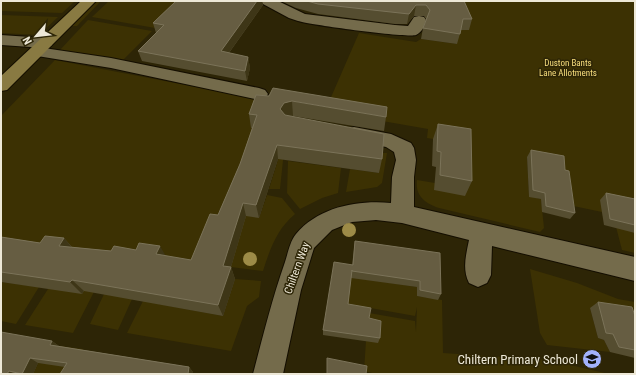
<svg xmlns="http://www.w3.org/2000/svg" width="636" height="375" font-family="'Roboto Condensed',sans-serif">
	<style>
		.green { fill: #3c3103 }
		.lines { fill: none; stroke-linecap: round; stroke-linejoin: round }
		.minor-casing { stroke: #140e00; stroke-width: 2 }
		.major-casing { stroke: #140e00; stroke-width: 2 }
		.minor { fill: #746b4b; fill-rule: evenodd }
		.major { fill: #897a42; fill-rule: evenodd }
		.tree { fill: #9d8b47 }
		.wall { fill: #554d30 }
		.shaded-wall { fill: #3e3617 }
		.building { fill: #665d42; stroke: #7b7359 }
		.labels { text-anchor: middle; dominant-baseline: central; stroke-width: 3; stroke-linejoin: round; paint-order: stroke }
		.far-park-label { font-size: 9px; fill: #f8de7d; stroke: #2d2506 }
		.street-label { font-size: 11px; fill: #ede8d7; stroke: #2d2506 }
		.near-poi-label { font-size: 13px; fill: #ede8d7; stroke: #2d2506; text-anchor: end }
	</style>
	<rect width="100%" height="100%" fill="#2d2506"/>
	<g class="green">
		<polygon points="3,1 75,1 62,13 1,11 1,2"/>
		<polygon points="95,1 101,1 77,26 72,26"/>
		<polygon points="109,1 228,1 161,29 92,17"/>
		<path d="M 447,1 L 635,1 L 635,206 L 602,212 L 559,203 L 527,157 L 529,196 L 541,199 L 544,228 L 540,232 L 439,208 C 425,203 415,196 417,180 L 435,183 L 465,144 L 427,138 L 428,129 L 325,111 L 359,33 L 416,42 L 421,39 L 457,44 L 457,29 L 469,29 Z"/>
		<polygon points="1,15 58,17 39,35 1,33"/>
		<polygon points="88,20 152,31 122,61 60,50"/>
		<path d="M 55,60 L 274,102 L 265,130 L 259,218 L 267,195 L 282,198 L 295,214 C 277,229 270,249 263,271 L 231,267 L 97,286 L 73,333 L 25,325 L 48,289 L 1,247 L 1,116 Z"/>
		<polygon points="281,150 284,151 280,189 269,189"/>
		<polygon points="381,153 387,153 382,183 377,187 346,192 350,169 379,173"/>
		<polygon points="288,161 341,168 338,193 322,198 300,209 287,193"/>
		<polygon points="615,223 635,228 635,253 622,250"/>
		<polygon points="530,269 577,283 618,299 635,302 635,351 590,308 598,338 604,340 610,352 547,345 540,333"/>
		<polygon points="351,277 417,287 417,296 442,300 443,353 549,360 609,374 376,374 364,371 366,341 378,342 367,324 369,313 415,321 416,332 417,307 415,316 348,304"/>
		<polygon points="235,279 261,281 259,297 247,306 231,351 127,333 143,301 223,316"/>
		<polygon points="1,282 39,287 16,324 1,321"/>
		<polygon points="104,294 132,299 118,330 90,324"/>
		<polygon points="59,346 83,349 70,374 33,374 38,363 50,364"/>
	</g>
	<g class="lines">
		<g class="minor-casing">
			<g id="minor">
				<path d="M 261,1 L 278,1 L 305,14 L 395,25 L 408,26 L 414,17 L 419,16 L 424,17 L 426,20 C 425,26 422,32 416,35 C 406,38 312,25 298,21 L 289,18 L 263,4 Z"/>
				<polygon points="1,35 45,38 51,40 53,43 51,46 45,48 1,45"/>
				<polygon points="37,47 111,58 259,88 265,90 268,94 265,98 259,100 111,68 31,55 29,52 31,49"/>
				<path d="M 354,127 L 391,134 L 411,143 L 414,148 L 416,160 L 414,177 L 414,207 L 635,257 L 635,281 L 492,246 L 491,275 L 487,283 L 478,287 L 469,283 C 462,269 466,255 469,240 L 402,223 L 376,220 L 352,222 L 332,230 L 314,248 L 301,290 L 283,374 L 253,374 C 263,336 272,299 285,262 C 288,253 290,241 296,234 C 319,207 357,200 391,203 L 392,177 L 396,160 L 394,152 L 386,147 L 347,139 L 344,134 L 347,129 Z"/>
			</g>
		</g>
		<g class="major-casing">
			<polygon id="major" points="81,1 96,1 7,90 1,91 1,76"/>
		</g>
		<use href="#minor" class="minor"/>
		<use href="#major" class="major"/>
	</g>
	<g class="tree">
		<circle cx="349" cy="230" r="7"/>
		<circle cx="250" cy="259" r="7"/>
	</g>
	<g class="wall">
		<polygon points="168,1 262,1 263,5 229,53 248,57 250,68 247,81 142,61 138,51 156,33 153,23 175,2"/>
		<polygon points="281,1 464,1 472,19 469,30 461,30 457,44 421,39 423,28 426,19 424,16 414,16 407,24 395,24 318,14 296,8"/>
		<polygon points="256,95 386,117 384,131 293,116 290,116 382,159 379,173 278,159 259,218 246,216 231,267 235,279 223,316 84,291 82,294 1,282 1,237 40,243 64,238 72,247 111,251 165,256 191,260 218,215 240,164 252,128 251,128 249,114"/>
		<polygon points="438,124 472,181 465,196 434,190 436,167 432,166 433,139"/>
		<polygon points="531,150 565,170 575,213 570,219 542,212 541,199 529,197 527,157"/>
		<polygon points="606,193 635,199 635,233 604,225 600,200"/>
		<polygon points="355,241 441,294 438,300 417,296 417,287 351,278 348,304 369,318 380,338 378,343 323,335 323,330 352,265"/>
		<polygon points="598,302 635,316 635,358 610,352 604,340 598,338 590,308"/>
		<polygon points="52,341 59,346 189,367 193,372 65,367 38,363 33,374 1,374"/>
	</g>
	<g class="shaded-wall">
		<polygon points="257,1 262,1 263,5 223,61 221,51"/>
		<polygon points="416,5 414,16 407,24 409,14"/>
		<polygon points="248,57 250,68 247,81 245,71"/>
		<polygon points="292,101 293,116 285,117 280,109 284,103"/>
		<polygon points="277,145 278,159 259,218 256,205"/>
		<polygon points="243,203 246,216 231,267 235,279 223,316 218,305 223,266"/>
		<polygon points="64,238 75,251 59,246"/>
		<polygon points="160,246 167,258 156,254"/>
		<polygon points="72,280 84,291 82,294 70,282"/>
		<polygon points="52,341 59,346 50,345"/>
		<polygon points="30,358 38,363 33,374 22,374"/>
		<polygon points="189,367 193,372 193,374 188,374"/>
		<polygon points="9,371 15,374 7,374"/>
	</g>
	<g class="building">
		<polygon points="176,1 257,1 221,51 248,57 245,71 138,51 164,25 153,23"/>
		<polygon points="307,1 464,1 472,19 463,19 460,34 423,28 430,10 426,5 416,5 409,14 318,4"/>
		<polygon points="273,88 387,107 386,117 292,101 284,103 280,109 285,115 384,134 382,159 277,145 256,205 243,203 223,266 231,267 218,305 72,280 70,282 1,272 1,237 40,243 45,236 64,238 59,246 111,251 114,246 136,250 139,243 160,246 156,254 191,260 210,214 218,215 240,164 257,115 249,114 256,95 269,96"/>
		<polygon points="438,124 471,129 472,181 440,175 441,152 437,151"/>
		<polygon points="531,150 564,156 565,170 569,171 575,213 546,206 545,193 533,190"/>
		<polygon points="606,193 635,199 635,225 610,219"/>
		<polygon points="355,241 440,253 441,294 420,290 420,281 352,271 352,270 348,304 371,308 369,318 381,321 380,338 323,330 334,262 353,265"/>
		<polygon points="598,302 632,307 635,316 635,350 619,347 613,334 606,333"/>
		<polygon points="1,332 52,341 50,345 189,367 188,374 60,374 67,363 30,358 22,374 9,371 7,374 1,374"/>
		<polygon points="327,358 367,366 366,374 327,374"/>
	</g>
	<defs>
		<g id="school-disc" transform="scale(1)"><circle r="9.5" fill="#a2b2fd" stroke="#2d2506"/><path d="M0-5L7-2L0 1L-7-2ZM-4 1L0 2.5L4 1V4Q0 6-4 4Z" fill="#111"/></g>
	</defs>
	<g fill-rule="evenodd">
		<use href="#school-disc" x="592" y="359"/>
	</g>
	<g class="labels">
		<g class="far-park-label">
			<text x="568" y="63">Duston Bants<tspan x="568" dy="10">Lane Allotments</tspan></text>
		</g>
		<g class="street-label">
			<text transform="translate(297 268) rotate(-70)">Chiltern Way</text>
		</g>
		<g class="near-poi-label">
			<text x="578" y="359">Chiltern Primary School</text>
		</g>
	</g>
	<rect width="636" height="375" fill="none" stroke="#ede8d7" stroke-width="4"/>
	<g transform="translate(36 36) rotate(242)" stroke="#2d2506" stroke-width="3" paint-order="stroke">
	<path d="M0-3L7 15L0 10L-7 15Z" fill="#ede8d7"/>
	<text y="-6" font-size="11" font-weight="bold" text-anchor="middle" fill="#ede8d7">N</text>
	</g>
</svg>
